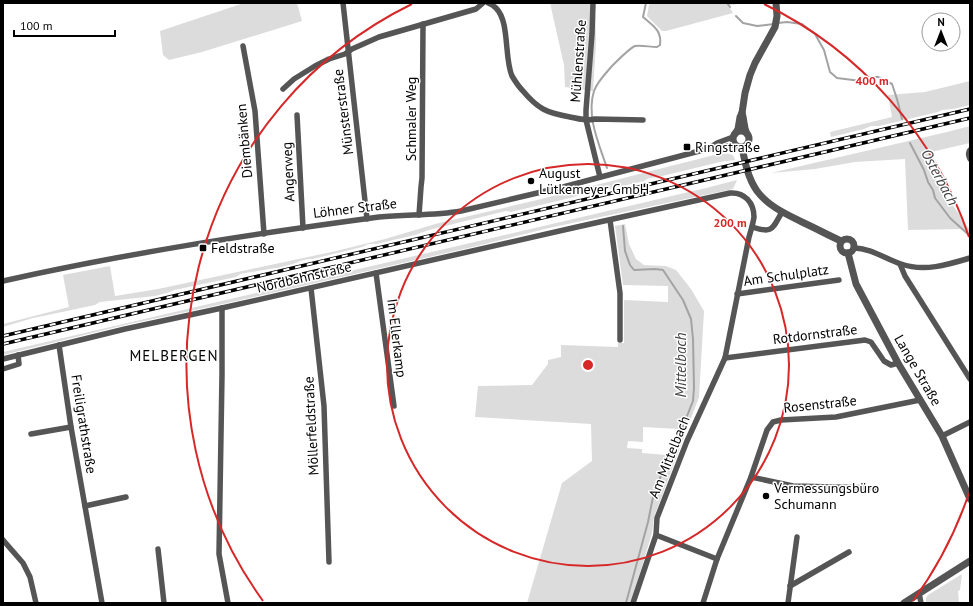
<svg xmlns="http://www.w3.org/2000/svg" width="973" height="606" font-family="'PT Sans',sans-serif">
	<style>
		.green { fill: #dcdcdc; fill-rule: evenodd }
		.lines { fill: none; stroke-linecap: round; stroke-linejoin: round }
		.stream { stroke: #a3a3a3; stroke-width: 2 }
		.minor { stroke: #555; stroke-width: 5.5 }
		.tertiary { stroke: #555; stroke-width: 7 }
		.rail-casing { stroke: #000; stroke-width: 3.5 }
		.rail { stroke: #fff; stroke-width: 2; stroke-dasharray: 6; stroke-linecap: butt }
		.ring { fill: none; stroke: #d62828; stroke-width: 2 }
		.poi-dot { fill: #000; stroke: #fff; stroke-width: 1.5 }
		.labels { text-anchor: middle; dominant-baseline: central; stroke-width: 3; stroke-linejoin: round; paint-order: stroke }
		.street-label { font-size: 14px; fill: #000; stroke: #fff }
		.poi-label { font-size: 14px; fill: #000; stroke: #fff; text-anchor: start }
		.water-label { font-size: 15px; font-style: italic; fill: #444; stroke: #fff }
		.neighbourhood-label { font-size: 15px; letter-spacing: 1px; fill: #000; stroke: #fff }
		.centre { fill: #d62828; stroke: #fff; stroke-width: 2 }
		.ring-label { font-size: 12px; text-anchor: middle; font-weight: bold; fill: #d62828; stroke: #fff; stroke-width: 3; stroke-linejoin: round; paint-order: stroke }
	</style>
	<rect width="100%" height="100%" fill="#fff"/>
	<g class="green">
		<polygon points="244,3 297,3 302,21 202,52 169,60 163,55 160,31"/>
		<polygon points="550,3 595,3 596,43 593,91 565,87 564,65"/>
		<polygon points="651,3 751,3 728,5 733,13 666,31 662,31 647,16 649,5"/>
		<polygon points="970,81 970,105 953,109 942,110 938,112 879,126 871,126 864,129 831,137 830,132 892,117 888,95 925,92"/>
		<polygon points="970,126 970,143 931,152 929,164 933,172 938,184 970,230 970,237 963,229 908,230 905,159 855,162 815,169 771,173 947,132"/>
		<path d="M 722,153 L 723,154 C 729,153 734,154 735,160 L 720,162 L 658,177 L 649,178 L 644,181 L 585,195 L 580,195 L 570,198 L 511,212 L 506,211 L 429,230 L 415,235 L 376,244 C 371,243 367,244 362,247 L 313,259 C 306,259 303,260 298,262 C 286,267 270,269 257,271 C 251,273 241,272 236,277 L 184,288 L 174,290 L 170,292 L 155,296 L 100,302 L 95,305 L 43,316 L 33,318 L 3,327 L 3,324 L 69,307 L 63,275 L 110,266 L 115,296 L 158,289 L 336,251 L 385,239 L 439,223 L 533,201 Z"/>
		<polygon points="737,180 733,189 549,228 477,246 223,304 125,325 3,355 3,352 706,188"/>
		<path d="M 625,224 L 629,244 L 636,259 L 644,265 L 666,266 L 676,270 L 691,289 L 704,311 L 699,397 L 654,517 L 652,533 L 631,603 L 527,603 L 562,483 L 592,461 L 591,424 L 475,417 L 478,386 L 532,385 L 548,364 L 548,360 L 561,357 L 561,345 L 618,347 L 618,343 L 624,343 L 624,300 L 668,302 L 668,286 L 623,285 L 615,226 ZM 643,427 L 679,429 L 667,455 L 642,453 L 642,449 L 627,448 L 628,441 L 643,442 Z"/>
		<polygon points="962,574 960,590 958,591 959,603 926,603 926,598 928,595"/>
	</g>
	<g class="lines">
		<g class="stream">
			<polyline points="727,3 730,7"/>
			<polyline points="736,16 743,23 757,26 774,24"/>
			<polyline points="778,23 787,22 802,24 815,34 824,50 830,72 837,78 861,81 871,77 878,77 892,84 897,99 902,119"/>
			<polyline points="910,143 924,170 928,182 933,190 935,198 950,218 970,236"/>
			<path d="M 607,168 C 599,144 586,116 594,91 C 597,82 606,73 612,66 C 616,62 630,48 635,46 C 642,45 650,47 657,47 L 660,45 C 662,30 653,26 643,17 L 646,3"/>
			<polyline points="623,226 625,251 630,265 634,270 655,269 663,270 683,300 691,319 693,339 694,388 693,401 677,441 666,464 654,492 648,522 626,603"/>
		</g>
		<g class="minor">
			<polyline points="343,3 367,219"/>
			<path d="M 488,3 C 491,4 494,6 496,8 C 510,22 504,58 512,76 C 515,81 519,87 523,91 C 538,109 547,113 570,117 C 579,119 586,121 595,119 L 643,120"/>
			<polyline points="593,3 592,34 586,110 586,120 600,177"/>
			<polyline points="243,46 255,111 264,234"/>
			<polyline points="283,89 294,79 315,66 329,59 345,54 352,49 379,37 476,9 483,3"/>
			<polyline points="297,115 303,228"/>
			<polyline points="709,148 717,143 733,137"/>
			<path d="M 970,150 C 967,153 969,156 970,159"/>
			<polyline points="419,215 421,187 422,178 423,24"/>
			<polyline points="610,220 620,293 620,340"/>
			<path d="M 752,227 C 773,234 772,229 782,212"/>
			<path d="M 854,248 C 871,248 885,259 901,264 C 924,272 947,265 970,258"/>
			<polyline points="900,264 905,276 970,379"/>
			<polyline points="376,273 394,406"/>
			<path d="M 3,281 C 127,253 253,234 379,217 C 406,214 434,216 461,211 L 563,187 L 707,149 L 717,148 L 735,145"/>
			<polyline points="311,288 324,406 329,562"/>
			<polyline points="737,294 839,280"/>
			<polyline points="222,308 222,375 219,554 228,603"/>
			<polyline points="59,345 71,427 102,603"/>
			<polyline points="725,358 865,340 871,342 884,361 891,365 898,363"/>
			<path d="M 3,359 L 125,329 L 222,308 L 577,227 L 730,193 C 745,192 754,203 754,217 C 753,224 751,230 749,237 L 725,358 L 687,441 L 657,518 L 656,535 L 633,603"/>
			<polyline points="3,369 19,364 18,355"/>
			<polyline points="31,434 71,427"/>
			<polyline points="942,436 970,422"/>
			<polyline points="751,477 793,486 876,488"/>
			<polyline points="85,506 126,497"/>
			<polyline points="656,535 717,559"/>
			<polyline points="3,540 23,563 30,577 36,603"/>
			<polyline points="158,549 164,603"/>
			<polyline points="790,586 849,552"/>
			<polyline points="919,593 921,603"/>
			<polyline points="703,603 717,559 751,477 767,430 773,422 781,420 836,417 920,400"/>
			<polyline points="788,603 797,537"/>
		</g>
		<g class="tertiary">
			<path d="M 742,113 C 745,121 743,126 747,134"/>
			<circle cx="741" cy="139" r="8"/>
			<polyline points="735,134 738,129 740,117 742,113 745,93 750,75 755,63 775,27 777,16 776,3"/>
			<path d="M 742,147 C 745,163 748,178 757,191 C 768,206 786,214 802,222 C 815,228 828,235 841,241"/>
			<circle cx="847" cy="246" r="7"/>
			<polyline points="848,253 856,284 898,363 942,436 970,499"/>
			<polyline points="904,603 970,561"/>
		</g>
		<g class="rail-casing">
			<g id="rail">
				<polyline points="3,336 970,109"/>
				<polyline points="3,344 970,118"/>
			</g>
		</g>
		<use href="#rail" class="rail"/>
	</g>
	<g class="ring">
		<circle cx="588" cy="365" r="201"/>
		<path d="M969 493A402 402 0 0 1 913 601M263 601A402 402 0 0 1 412 4M764 4A402 402 0 0 1 969 237"/>
	</g>
	<g class="poi-dot">
		<rect x="683" y="143" width="8" height="8" rx="2"/>
		<circle cx="531" cy="181" r="4"/>
		<rect x="199" y="244" width="8" height="8" rx="2"/>
		<circle cx="766" cy="496" r="4"/>
	</g>
	<g class="labels">
		<g class="street-label">
			<text transform="translate(578 61) rotate(-86)">Mühlenstraße</text>
			<text transform="translate(343 112) rotate(-97)">Münsterstraße</text>
			<text transform="translate(411 119) rotate(-90)">Schmaler Weg</text>
			<text transform="translate(244 141) rotate(-95)">Diembänken</text>
			<text transform="translate(288 172) rotate(-93)">Angerweg</text>
			<text transform="translate(355 208) rotate(-7)">Löhner Straße</text>
			<text transform="translate(786 275) rotate(-8)">Am Schulplatz</text>
			<text transform="translate(304 277) rotate(-13)">Nordbahnstraße</text>
			<text transform="translate(815 334) rotate(-7)">Rotdornstraße</text>
			<text transform="translate(397 338) rotate(83)">Im Ellerkamp</text>
			<text transform="translate(918 370) rotate(60)">Lange Straße</text>
			<text transform="translate(820 404) rotate(-6)">Rosenstraße</text>
			<text transform="translate(84 424) rotate(81)">Freiligrathstraße</text>
			<text transform="translate(311 426) rotate(-93)">Möllerfeldstraße</text>
			<text transform="translate(669 457) rotate(-68)">Am Mittelbach</text>
		</g>
		<g class="poi-label">
			<text x="695" y="147">Ringstraße</text>
			<text x="539" y="173">August<tspan x="539" dy="16">Lütkemeyer GmbH</tspan></text>
			<text x="211" y="248">Feldstraße</text>
			<text x="774" y="488">Vermessungsbüro<tspan x="774" dy="16">Schumann</tspan></text>
		</g>
		<g class="water-label">
			<text transform="translate(940 177) rotate(62)">Osterbach</text>
			<text transform="translate(680 365) rotate(-90)">Mittelbach</text>
		</g>
		<g class="neighbourhood-label">
			<text x="174" y="355">MELBERGEN</text>
		</g>
	</g>
	<circle cx="588" cy="365" r="6" class="centre"/>
	<g class="ring-label">
		<text x="872" y="85">400 m</text>
		<text x="730" y="227">200 m</text>
	</g>
	<rect width="973" height="606" fill="none" stroke="#000000" stroke-width="8"/>
	<g transform="translate(941 32)"><circle r="19" fill="#ffffff" stroke="#999999"/>
	<path d="M0-3L7 15L0 10L-7 15Z" fill="#000000"/>
	<text y="-6" font-size="11" font-weight="bold" text-anchor="middle" fill="#000000">N</text>
	</g>
	<path d="M14 30v6h101v-6" fill="none" stroke="#000000" stroke-width="2"/>
	<text x="20" y="30" font-size="12" fill="#000000" stroke="#ffffff" stroke-width="3" paint-order="stroke">100 m</text>
</svg>
